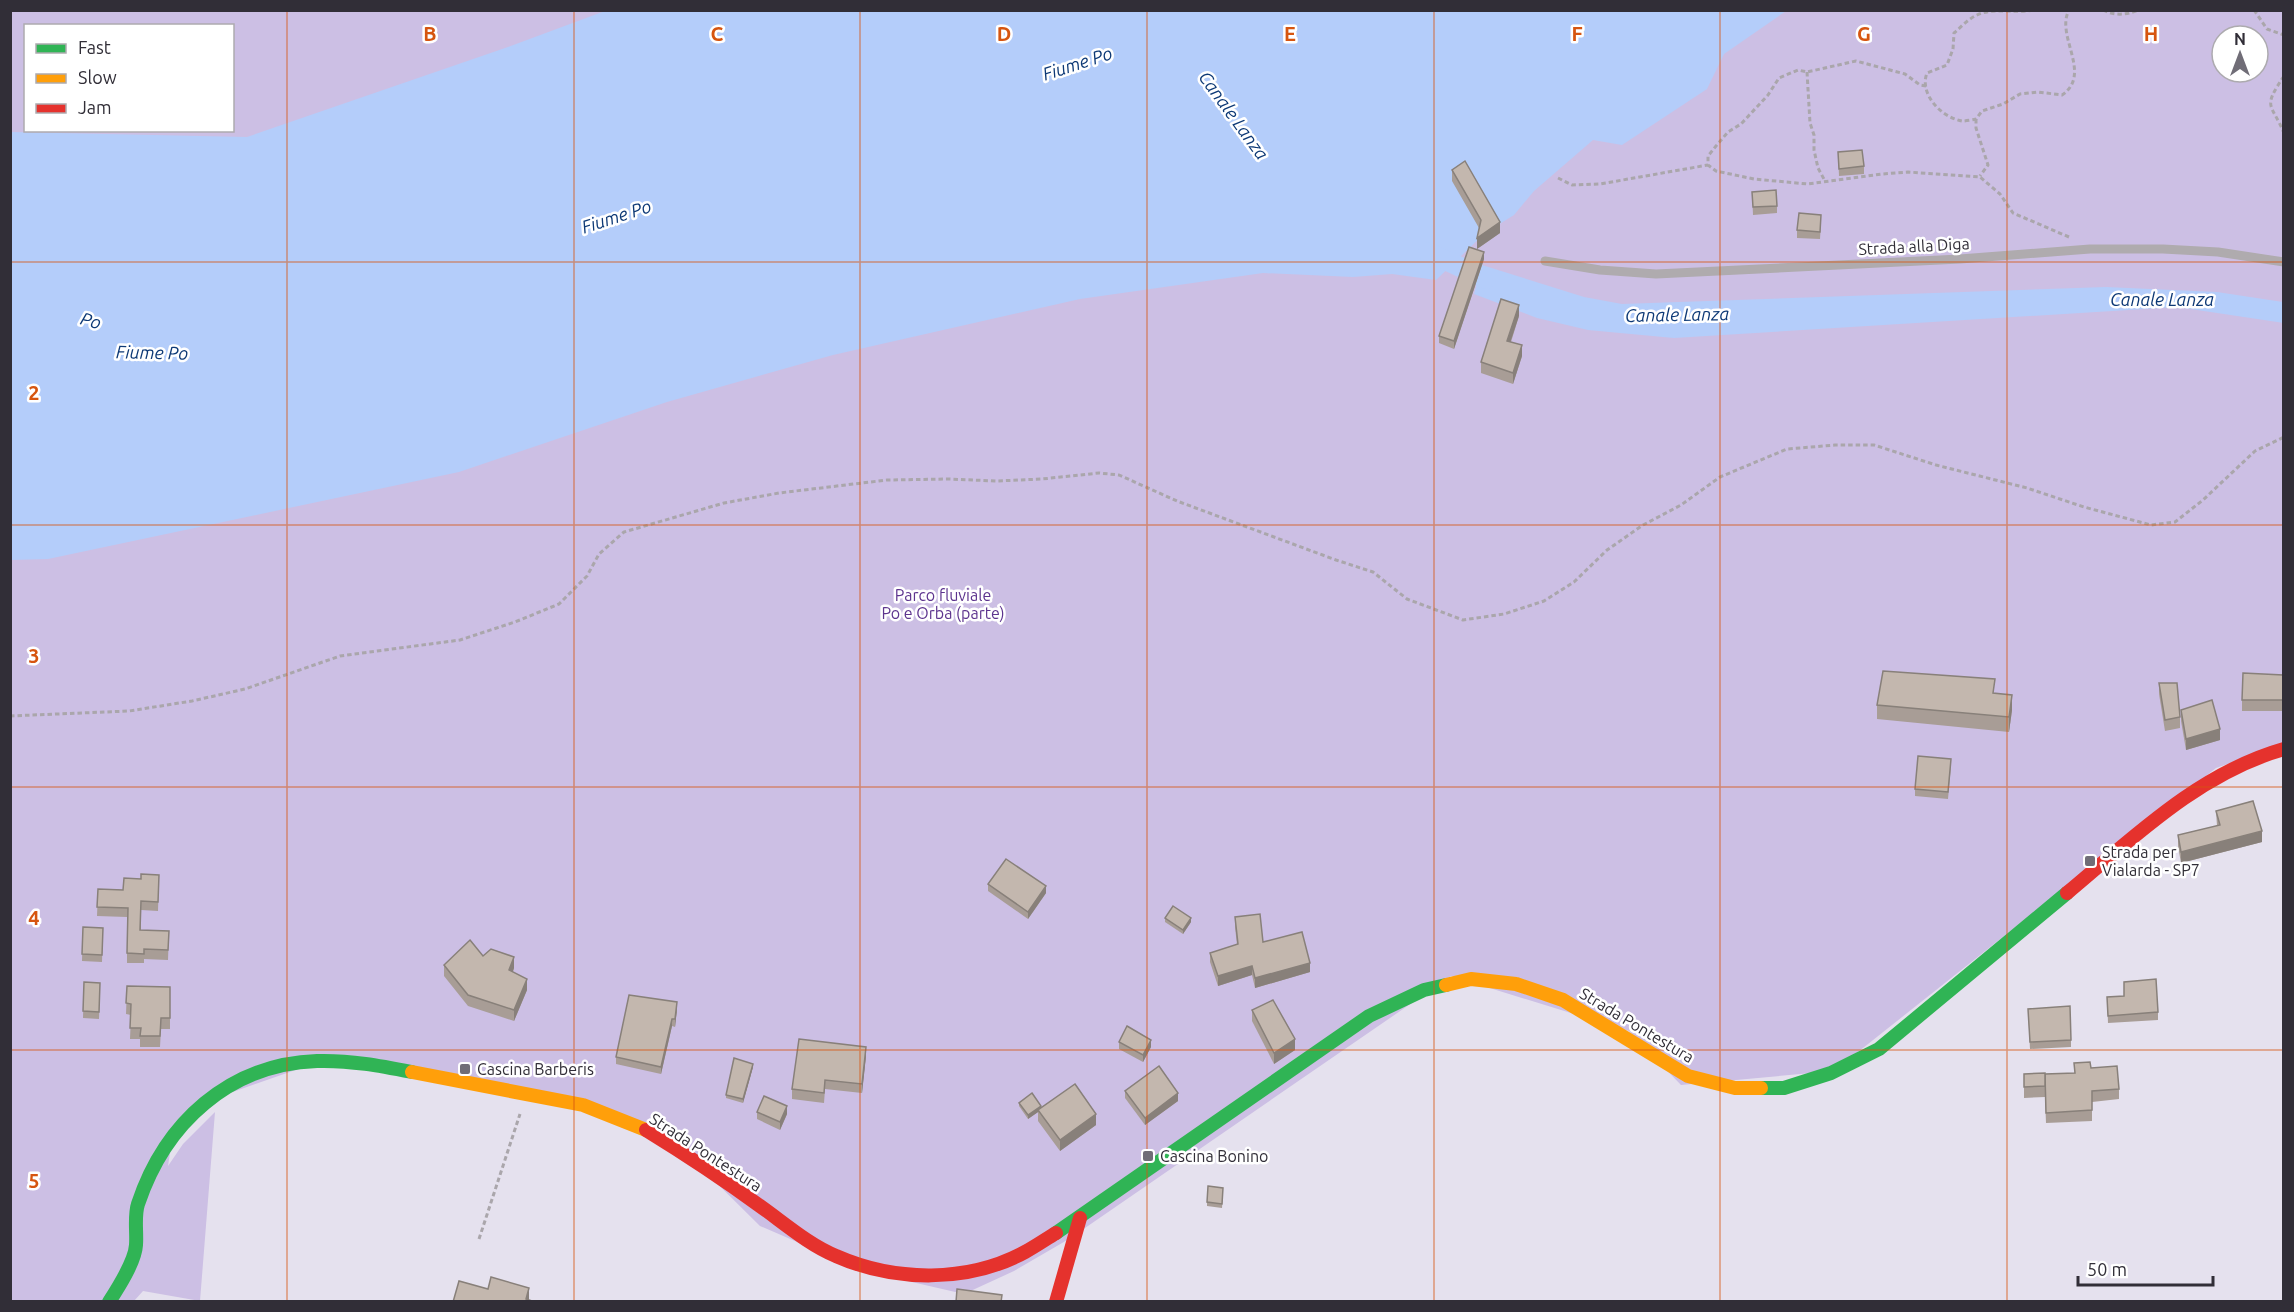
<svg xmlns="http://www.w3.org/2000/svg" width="2294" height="1312" font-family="Ubuntu,sans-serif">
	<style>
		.green { fill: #ccbfe4; fill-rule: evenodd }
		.water { fill: #b4cdfa }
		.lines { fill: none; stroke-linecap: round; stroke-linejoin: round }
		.canal { stroke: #b4cdfa; stroke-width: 20 }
		.path { stroke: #aaa6ab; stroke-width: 3; stroke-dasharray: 4.5 3; stroke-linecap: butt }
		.lane { stroke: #afabae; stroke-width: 9 }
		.fast { stroke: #30b455; stroke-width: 14 }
		.slow { stroke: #ff9f0a; stroke-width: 14 }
		.jam { stroke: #e5322d; stroke-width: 14 }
		.wall { fill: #a89d96 }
		.shaded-wall { fill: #88807a }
		.building { fill: #c3b7ae; stroke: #88807a; stroke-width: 1.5 }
		.grid { fill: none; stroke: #d65510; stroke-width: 1.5; stroke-opacity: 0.55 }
		.poi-dot { fill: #706d77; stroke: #fff; stroke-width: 2 }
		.labels { text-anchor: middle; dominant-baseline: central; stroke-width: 5; stroke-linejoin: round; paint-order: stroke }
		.street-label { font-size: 16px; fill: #312e37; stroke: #fff }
		.park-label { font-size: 16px; fill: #5d348e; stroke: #fff }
		.poi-label { font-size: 16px; fill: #312e37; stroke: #fff; text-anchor: start }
		.water-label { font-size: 18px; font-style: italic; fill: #0d3976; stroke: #fff }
		.grid-label { font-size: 20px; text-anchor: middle; font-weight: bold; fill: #d65510; stroke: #fff; stroke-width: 5; stroke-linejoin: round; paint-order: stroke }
	</style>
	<rect width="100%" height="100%" fill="#e5e1ee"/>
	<path class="green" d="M 10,11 L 2283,11 L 2283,745 L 2216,768 L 1834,1071 L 1681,1085 L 1629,1031 L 1451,976 L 1069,1239 L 1014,1271 L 964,1294 L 864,1271 L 760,1226 L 659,1126 L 386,1067 L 304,1067 L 227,1094 L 172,1139 L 168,1166 L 183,1144 L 215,1112 L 200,1301 L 143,1291 L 134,1301 L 11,1301 ZM 26,26 L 232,26 L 232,130 L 26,130 ZM 2222,36 L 2258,36 L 2258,72 L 2222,72 Z"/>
	<g class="water">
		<polygon points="605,11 1786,11 1724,54 1707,89 1622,145 1593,140 1534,191 1514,215 1485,233 1436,280 1392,274 1353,277 1263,273 1080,299 833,355 667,402 459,472 48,559 11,560 11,132 247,137 508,47"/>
		<polygon points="1482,265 1584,297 1622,304 2106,287 2217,292 2283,302 2284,323 2177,307 1674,338 1588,330 1537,318 1474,294"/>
	</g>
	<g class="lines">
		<polyline class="canal" points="1428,252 1486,279"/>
		<g class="path">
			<path d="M 2033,10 C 2014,14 1994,7 1977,15 C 1968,19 1961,27 1954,33 L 1953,49 L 1947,65 L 1927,73 C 1919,93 1940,117 1962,121 C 1966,121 1972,120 1976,119 L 1982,111 L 2003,104 L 2020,94 L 2038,92 L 2062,95 C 2093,74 2055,36 2069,10"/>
			<path d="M 2103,10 C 2115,16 2126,15 2139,10"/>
			<polyline points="2254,10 2267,29 2284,35"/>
			<polyline points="1807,72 1810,123 1814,135 1814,150 1818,168 1825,181"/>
			<path d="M 2284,76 C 2262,109 2271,102 2284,133"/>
			<polyline points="1926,86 1920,85 1905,74 1856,61 1807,72 1798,70 1779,78 1768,95 1741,124 1728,132 1716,146 1708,156 1708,165 1716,171 1754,179 1808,184 1882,174 1908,172 1980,177 2000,194 2013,213 2069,237"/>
			<polyline points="1976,119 1976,128 1988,165 1980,176"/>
			<polyline points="1558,178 1572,185 1600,184 1708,165"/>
			<polyline points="10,716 129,711 192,701 245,689 340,656 460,640 515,622 559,604 587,576 599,554 624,532 724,503 779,493 887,480 948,479 997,481 1042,479 1099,473 1119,475 1177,501 1336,560 1373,572 1407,599 1463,620 1504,614 1544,601 1574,582 1607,550 1643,525 1681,505 1720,477 1787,449 1835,445 1874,445 1936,465 2027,488 2084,507 2151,525 2175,522 2203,500 2255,451 2284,437"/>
			<polyline points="479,1239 520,1114"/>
		</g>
		<polyline class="lane" points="1545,261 1600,270 1656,274 1960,259 2090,249 2163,249 2218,252 2284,262"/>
		<g class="fast">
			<polyline points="1761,1088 1784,1088 1831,1073 1879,1049 2067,893"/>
			<polyline points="1056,1233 1369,1016 1424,990 1446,985"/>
			<path d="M 109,1302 C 118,1288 135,1262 136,1245 C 137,1232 134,1216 138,1204 C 165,1123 229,1064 317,1061 C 350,1060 381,1066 412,1072"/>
		</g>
		<g class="slow">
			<polyline points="1446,985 1471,979 1516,984 1563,1000 1688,1076 1735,1088 1761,1088"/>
			<polyline points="412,1072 583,1105 646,1130"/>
		</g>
		<g class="jam">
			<path d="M 2067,893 C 2133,838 2199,773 2284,749"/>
			<path d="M 646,1130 C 685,1154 723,1179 760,1206 C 784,1223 809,1245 836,1256 C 895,1282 968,1283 1025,1252 C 1036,1246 1046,1239 1056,1233"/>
			<polyline points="1056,1302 1080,1218"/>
		</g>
	</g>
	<g class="wall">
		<polygon points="1838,152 1864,166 1864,174 1839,176"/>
		<polygon points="1452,170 1500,233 1477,249 1484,259 1454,349 1439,343 1439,336 1477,249 1479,228 1452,181"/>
		<polygon points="1752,192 1777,206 1777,213 1753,215"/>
		<polygon points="1821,222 1820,239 1797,238 1797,230"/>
		<polygon points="1519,316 1511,342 1522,356 1513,384 1481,373 1481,362"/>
		<polygon points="2283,675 2283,711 2242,711 2242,700"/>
		<polygon points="2159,683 2180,717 2180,728 2165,731 2159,694"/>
		<polygon points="1995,693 2012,710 2009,732 1877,719 1877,705"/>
		<polygon points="2181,710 2220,740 2186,750 2181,721"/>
		<polygon points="1951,766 1948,799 1915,796 1915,789"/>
		<polygon points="2216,811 2262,842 2181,863 2178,846 2178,835 2217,826"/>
		<polygon points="159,875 158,911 141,910 141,930 169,931 168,960 144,959 144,963 127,963 127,917 97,916 98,889 123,890"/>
		<polygon points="988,884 1046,893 1028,919 988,891"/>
		<polygon points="1235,917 1263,942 1310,972 1255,988 1252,975 1218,986 1210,962 1210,953 1237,945 1235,927"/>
		<polygon points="1165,918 1191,922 1183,934 1165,922"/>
		<polygon points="83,927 103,928 102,962 82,961"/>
		<polygon points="483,956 514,968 513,972 527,990 514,1021 468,1006 444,976 444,965"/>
		<polygon points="84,982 100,990 99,1019 83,1018"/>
		<polygon points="127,986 170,987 170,1029 161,1029 160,1047 140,1047 140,1039 130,1039 131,1015 126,1014"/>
		<polygon points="2107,997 2158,1012 2158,1020 2108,1023"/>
		<polygon points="677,1009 675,1027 672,1026 661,1074 616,1064 616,1057"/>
		<polygon points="2028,1009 2071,1040 2071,1047 2030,1049"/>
		<polygon points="1252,1010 1295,1050 1274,1064 1252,1021"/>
		<polygon points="1119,1042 1151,1047 1143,1062 1119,1049"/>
		<polygon points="866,1056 862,1093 825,1089 824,1103 792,1099 792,1089"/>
		<polygon points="753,1067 743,1103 726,1098 726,1095"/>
		<polygon points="2091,1068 2119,1089 2119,1099 2092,1102 2092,1121 2046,1123 2045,1097 2024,1098 2024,1074 2045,1075 2074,1073"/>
		<polygon points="1125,1091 1178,1101 1145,1125 1125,1098"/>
		<polygon points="1019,1103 1041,1108 1096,1125 1060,1151 1038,1121 1038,1112 1028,1119 1019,1106"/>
		<polygon points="757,1112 787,1114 780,1130 757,1119"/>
		<polygon points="1223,1192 1222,1208 1207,1206 1207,1202"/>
	</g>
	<g class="shaded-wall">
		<polygon points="1500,222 1500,233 1477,249 1477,238"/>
		<polygon points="1484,252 1484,259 1454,349 1454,341"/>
		<polygon points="1519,305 1519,316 1507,352 1507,341"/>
		<polygon points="1522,345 1522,356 1513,384 1513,373"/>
		<polygon points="2012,695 2012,710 2009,732 2009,717"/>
		<polygon points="2220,729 2220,740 2186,750 2186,739"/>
		<polygon points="2262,831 2262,842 2181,863 2181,852"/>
		<polygon points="1046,886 1046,893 1028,919 1028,912"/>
		<polygon points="1191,918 1191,922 1183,934 1183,930"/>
		<polygon points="514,957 514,968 509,981 509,970"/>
		<polygon points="1310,963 1310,972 1255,988 1255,978"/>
		<polygon points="1252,966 1252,975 1218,986 1218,976"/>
		<polygon points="527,979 527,990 514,1021 514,1010"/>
		<polygon points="677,1002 677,1009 675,1027 675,1019"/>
		<polygon points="672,1019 672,1026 661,1074 661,1067"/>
		<polygon points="1295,1039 1295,1050 1274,1064 1274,1053"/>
		<polygon points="1151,1040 1151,1047 1143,1062 1143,1055"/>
		<polygon points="866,1047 866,1056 862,1093 862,1084"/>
		<polygon points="753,1064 753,1067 743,1103 743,1099"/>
		<polygon points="1178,1093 1178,1101 1145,1125 1145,1118"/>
		<polygon points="787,1106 787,1114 780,1130 780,1122"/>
		<polygon points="1041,1106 1041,1110 1028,1119 1028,1115"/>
		<polygon points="1096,1114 1096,1125 1060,1151 1060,1140"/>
		<polygon points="529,1288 529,1299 528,1302 526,1299"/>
	</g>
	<g class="building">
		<polygon points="1862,150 1864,166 1839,169 1838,152"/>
		<polygon points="1465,161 1500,222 1477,238 1481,220 1452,170"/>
		<polygon points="1776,190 1777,206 1753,207 1752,192"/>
		<polygon points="1799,213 1821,215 1820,232 1797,230"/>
		<polygon points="1469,247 1484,252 1454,341 1439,336"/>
		<polygon points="1501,299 1519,305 1507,341 1522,345 1513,373 1481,362"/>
		<polygon points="1883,671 1995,679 1993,693 2012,695 2009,717 1877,705"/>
		<polygon points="2243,673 2283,675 2283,700 2242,700"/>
		<polygon points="2159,683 2177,683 2180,717 2165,720"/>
		<polygon points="2212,700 2220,729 2186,739 2181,710"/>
		<polygon points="1918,756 1951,759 1948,792 1915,789"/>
		<polygon points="2253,801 2262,831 2181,852 2178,835 2220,825 2216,811"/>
		<polygon points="1006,859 1046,886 1028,912 988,884"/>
		<polygon points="141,874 159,875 158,902 141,901 140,930 169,931 168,950 144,949 144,954 127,953 128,908 97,907 98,889 123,890 124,878 141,879"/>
		<polygon points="1173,906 1191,918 1183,930 1165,918"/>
		<polygon points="1260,914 1263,942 1302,932 1310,963 1255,978 1252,966 1218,976 1210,953 1238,944 1235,917"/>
		<polygon points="83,927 103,928 102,955 82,954"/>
		<polygon points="470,940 483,956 491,949 514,957 509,970 527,979 514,1010 468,995 444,965"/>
		<polygon points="2156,979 2158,1012 2108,1016 2107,997 2124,996 2124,982"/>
		<polygon points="84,982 100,983 99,1012 83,1011"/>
		<polygon points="127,986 170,987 170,1018 161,1018 160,1036 140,1036 141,1028 130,1028 131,1004 126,1003"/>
		<polygon points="629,995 677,1002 675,1019 672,1019 661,1067 616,1057"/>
		<polygon points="1273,1000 1295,1039 1274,1053 1252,1010"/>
		<polygon points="2070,1006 2071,1040 2030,1042 2028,1009"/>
		<polygon points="1127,1026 1151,1040 1143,1055 1119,1042"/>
		<polygon points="799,1039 866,1047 862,1084 825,1080 824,1093 792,1089"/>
		<polygon points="734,1058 753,1064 743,1099 726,1095"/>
		<polygon points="2090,1062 2091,1068 2117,1066 2119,1089 2092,1091 2092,1110 2046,1113 2045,1074 2075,1073 2074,1063"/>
		<polygon points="1159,1066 1178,1093 1145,1118 1125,1091"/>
		<polygon points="2045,1073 2045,1086 2024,1087 2024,1074"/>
		<polygon points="1075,1084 1096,1114 1060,1140 1038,1110"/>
		<polygon points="1032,1093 1041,1106 1028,1115 1019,1103"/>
		<polygon points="764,1096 787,1106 780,1122 757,1112"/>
		<polygon points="1208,1186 1223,1188 1222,1204 1207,1202"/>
		<polygon points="491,1277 529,1288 526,1299 535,1302 453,1302 459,1281 488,1289"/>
		<polygon points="957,1289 1002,1295 1001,1302 956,1302"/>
	</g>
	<path class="grid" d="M 287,10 L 287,1302M 574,10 L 574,1302M 860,10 L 860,1302M 1147,10 L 1147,1302M 1434,10 L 1434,1302M 1720,10 L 1720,1302M 2007,10 L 2007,1302M 10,262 L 2284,262M 10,525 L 2284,525M 10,787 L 2284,787M 10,1050 L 2284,1050"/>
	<g class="poi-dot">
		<rect x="2084" y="855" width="12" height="12" rx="3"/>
		<rect x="459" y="1063" width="12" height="12" rx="3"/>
		<rect x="1142" y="1150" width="12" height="12" rx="3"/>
	</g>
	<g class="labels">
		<g class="street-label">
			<text transform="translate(1914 246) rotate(-3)">Strada alla Diga</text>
			<text transform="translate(1637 1025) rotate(31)">Strada Pontestura</text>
			<text transform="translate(706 1152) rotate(33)">Strada Pontestura</text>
		</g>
		<g class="park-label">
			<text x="943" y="595">Parco fluviale<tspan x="943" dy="18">Po e Orba (parte)</tspan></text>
		</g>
		<g class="poi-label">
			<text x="2102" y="852">Strada per<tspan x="2102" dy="18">Vialarda - SP7</tspan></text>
			<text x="477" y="1069">Cascina Barberis</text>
			<text x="1160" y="1156">Cascina Bonino</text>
		</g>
		<g class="water-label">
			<text transform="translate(1077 63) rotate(-18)">Fiume Po</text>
			<text transform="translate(1234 115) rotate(54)">Canale Lanza</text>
			<text transform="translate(616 216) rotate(-18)">Fiume Po</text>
			<text x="2162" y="299">Canale Lanza</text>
			<text transform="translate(1677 314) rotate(-1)">Canale Lanza</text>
			<text transform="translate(91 320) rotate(16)">Po</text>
			<text transform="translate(152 352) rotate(1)">Fiume Po</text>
		</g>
	</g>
	<g class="grid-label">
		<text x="430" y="41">B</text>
		<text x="717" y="41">C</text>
		<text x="1004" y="41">D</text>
		<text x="1290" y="41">E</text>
		<text x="1577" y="41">F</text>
		<text x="1864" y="41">G</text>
		<text x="2151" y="41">H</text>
		<text x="34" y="400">2</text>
		<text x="34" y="663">3</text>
		<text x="34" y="925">4</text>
		<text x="34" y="1188">5</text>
	</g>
	<rect width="2294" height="1312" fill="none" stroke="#312e37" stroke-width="24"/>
	<rect x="24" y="24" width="210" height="108" fill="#ffffff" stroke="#adabaf" stroke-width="1.5"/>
	<rect x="36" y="44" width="30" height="9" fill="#30b455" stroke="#adabaf" stroke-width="1.5"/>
	<text x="78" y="54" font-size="18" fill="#312e37">Fast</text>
	<rect x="36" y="74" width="30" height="9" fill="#ff9f0a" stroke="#adabaf" stroke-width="1.5"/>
	<text x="78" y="84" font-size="18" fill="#312e37">Slow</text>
	<rect x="36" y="104" width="30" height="9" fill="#e5322d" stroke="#adabaf" stroke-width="1.5"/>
	<text x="78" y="114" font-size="18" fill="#312e37">Jam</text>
	<g transform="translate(2240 54)"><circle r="28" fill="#ffffff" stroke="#adabaf" stroke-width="1.5"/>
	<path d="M0-4.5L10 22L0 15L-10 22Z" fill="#706d77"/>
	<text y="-9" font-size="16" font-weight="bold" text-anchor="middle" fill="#312e37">N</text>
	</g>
	<path d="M2078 1276v9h135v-9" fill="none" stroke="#312e37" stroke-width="3"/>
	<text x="2087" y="1276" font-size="18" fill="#312e37" stroke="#ffffff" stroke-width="4.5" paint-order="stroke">50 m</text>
</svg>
